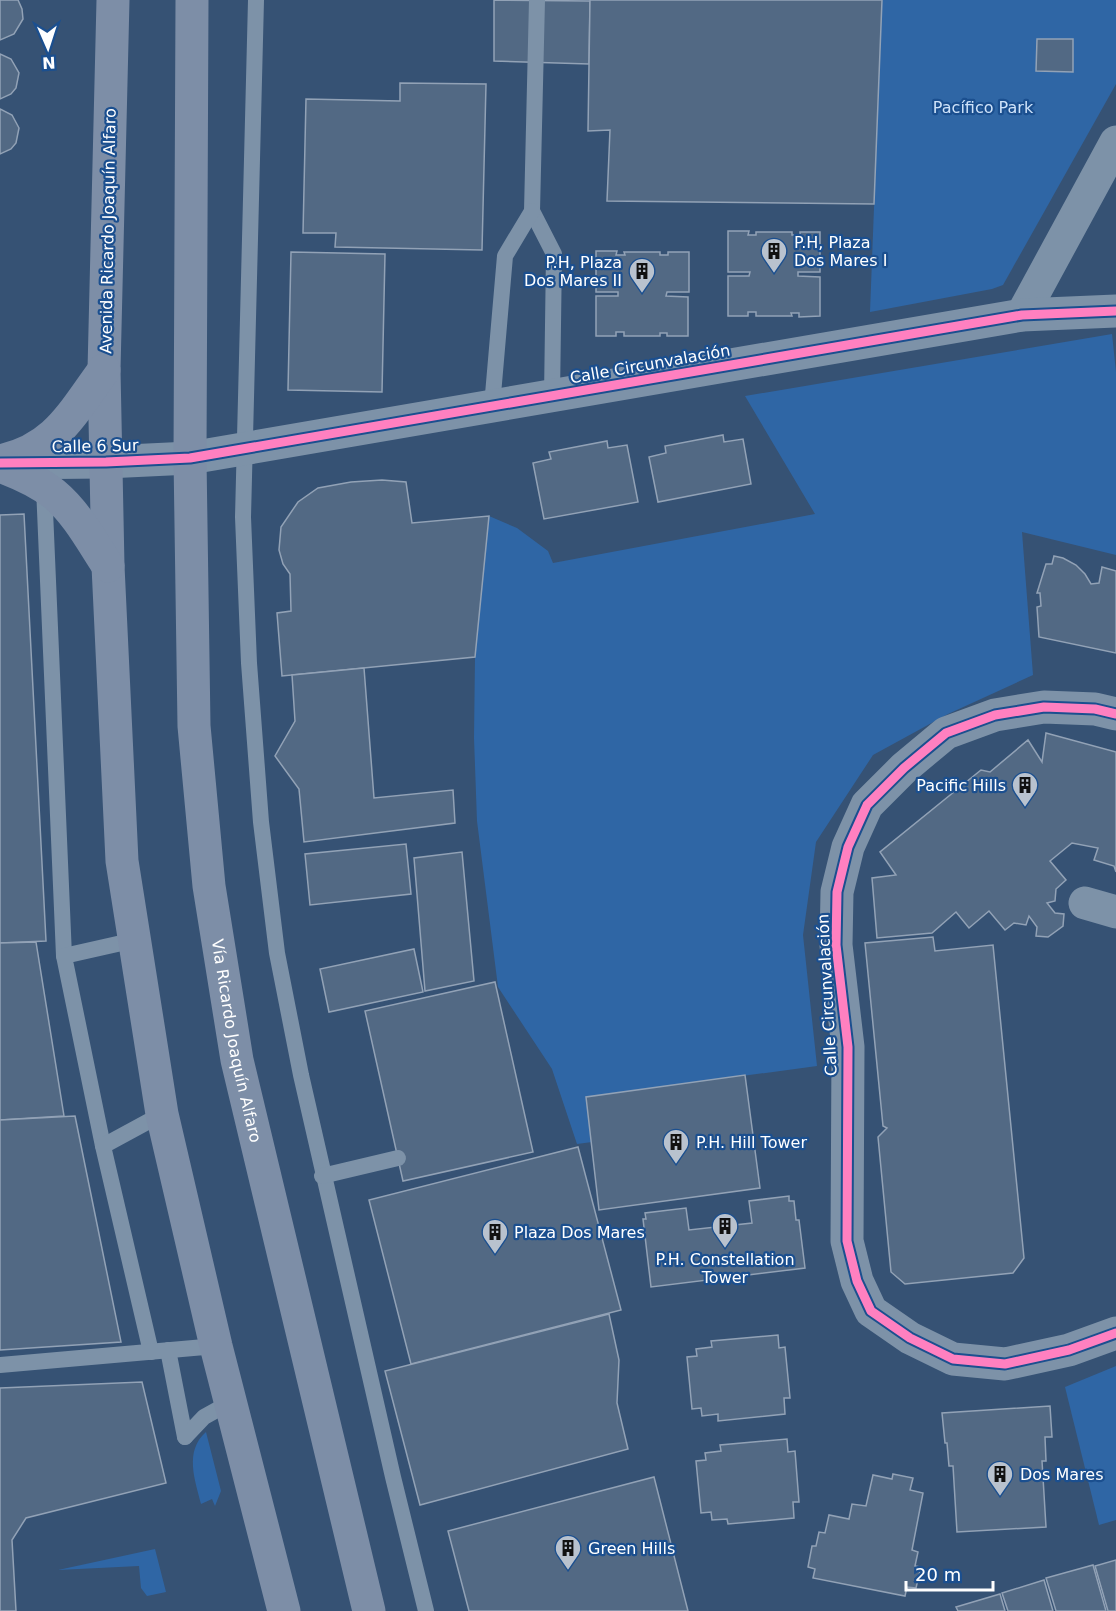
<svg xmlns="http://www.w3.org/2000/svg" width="1116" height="1611" font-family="'DejaVu Sans',sans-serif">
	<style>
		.green { fill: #2f66a5 }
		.building { fill: #526984; stroke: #92a2b6; stroke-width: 1.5 }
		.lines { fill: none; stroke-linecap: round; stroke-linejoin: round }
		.lane { stroke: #7d92a8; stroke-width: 16 }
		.street { stroke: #7d92a8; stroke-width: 33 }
		.primary { stroke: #7d8ea7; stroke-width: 33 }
		.cycleway-casing { stroke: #1b4f8f; stroke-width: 13 }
		.cycleway { stroke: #ff80c0; stroke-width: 9 }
		.labels { text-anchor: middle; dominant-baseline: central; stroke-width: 4.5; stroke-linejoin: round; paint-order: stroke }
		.park-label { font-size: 16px; fill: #cfe3fa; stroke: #1b4f8f }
		.street-label { font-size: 16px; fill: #fff; stroke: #1b4f8f }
		.poi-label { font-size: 16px; fill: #fff; stroke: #1b4f8f; text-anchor: start }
	</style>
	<rect width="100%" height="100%" fill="#365274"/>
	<g class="green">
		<polygon points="882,0 1116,0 1116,84 1003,285 992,289 870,312"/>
		<polygon points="1112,334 1116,372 1116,555 1022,532 1033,675 948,714 873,755 816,842 803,935 817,1066 586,1097 592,1142 577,1144 552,1069 498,987 477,821 474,738 475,657 489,516 517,528 548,551 553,563 815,514 745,396"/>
		<polygon points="1116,1366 1116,1520 1099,1525 1065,1387"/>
		<path d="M 206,1432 L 221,1491 L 215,1506 L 212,1499 L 201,1504 C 195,1480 184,1451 206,1432 Z"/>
		<polygon points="155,1549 166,1592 147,1596 141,1588 139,1566 58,1570"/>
	</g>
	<g class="building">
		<polygon points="0,0 18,0 22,9 23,19 14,34 0,40"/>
		<polygon points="494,0 590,1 589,64 494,61"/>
		<polygon points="590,0 882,0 874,204 607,201 610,130 588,131"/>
		<polygon points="1037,39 1073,39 1073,72 1036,71"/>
		<polygon points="0,54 11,59 19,73 16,88 11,94 0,99"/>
		<polygon points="400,83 486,84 482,250 335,247 336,233 303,233 306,99 400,101"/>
		<polygon points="0,109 12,115 19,128 16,143 11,149 0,154"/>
		<polygon points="728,231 749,231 748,235 756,235 756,232 792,232 792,235 800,235 800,232 820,232 820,272 798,272 798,276 820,277 820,316 799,317 799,313 791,313 792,316 756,316 756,312 748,312 748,316 728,316 728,276 749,276 750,272 728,272"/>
		<polygon points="596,251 617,251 616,255 625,255 624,252 660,252 660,255 668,255 668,252 689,252 689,292 667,292 666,296 688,297 688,336 667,336 667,333 660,333 660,336 624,336 624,332 616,332 616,336 596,336 596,296 618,296 618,292 596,292"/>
		<polygon points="291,252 385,254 382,392 288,390"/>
		<polygon points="723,435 724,442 743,439 751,484 658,502 649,457 666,453 665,446"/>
		<polygon points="607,441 608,448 627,445 638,502 544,519 533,463 551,459 549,452"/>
		<polygon points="382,480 406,482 412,523 489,516 475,657 282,676 277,613 291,611 290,574 283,564 279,550 281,527 298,502 318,488 351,482"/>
		<polygon points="24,514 46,941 0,943 0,515"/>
		<polygon points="1054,556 1063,558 1076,565 1085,574 1091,584 1099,583 1102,567 1116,571 1116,653 1039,637 1037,607 1041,606 1040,593 1037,593 1046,564 1052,564"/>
		<polygon points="364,668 374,798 453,790 455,823 304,842 299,789 275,756 295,721 292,675"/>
		<polygon points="1046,733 1116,752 1116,872 1114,866 1094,860 1098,848 1072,843 1050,861 1066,880 1056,889 1055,901 1047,903 1055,913 1064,914 1063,926 1048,937 1036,936 1037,927 1029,916 1026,925 1014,923 1005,930 989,911 969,928 956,912 932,933 877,938 872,878 896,875 880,852 981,770 990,772 1028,740 1042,762"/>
		<polygon points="406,844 411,894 310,905 305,854"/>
		<polygon points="462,852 474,981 425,991 414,858"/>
		<polygon points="933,937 935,951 993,945 1024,1258 1013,1273 905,1284 891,1272 878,1137 887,1128 883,1126 865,943"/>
		<polygon points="36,942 64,1116 0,1120 0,943"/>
		<polygon points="414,949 423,992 329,1012 320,969"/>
		<polygon points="495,982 533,1152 403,1181 365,1011"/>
		<polygon points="745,1075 760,1188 599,1210 586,1097"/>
		<polygon points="75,1116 121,1342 0,1350 0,1120"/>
		<polygon points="578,1147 621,1310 411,1364 369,1200"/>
		<polygon points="789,1196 789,1201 794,1201 796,1220 799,1220 805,1268 651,1287 643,1219 646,1219 645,1213 686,1208 689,1230 752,1223 749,1201"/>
		<polygon points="609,1314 619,1360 617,1403 628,1449 420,1505 385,1371"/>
		<polygon points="778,1335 779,1348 785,1347 790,1398 784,1398 785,1414 718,1421 718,1414 702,1416 701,1408 692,1409 687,1357 697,1356 696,1349 712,1347 711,1341"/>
		<polygon points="142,1382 166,1483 26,1518 12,1540 16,1611 0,1611 0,1388"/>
		<polygon points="1050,1406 1052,1437 1045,1437 1046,1461 1042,1461 1046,1527 957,1532 953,1466 949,1466 947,1443 945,1443 942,1413"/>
		<polygon points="787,1439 788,1452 795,1451 799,1502 793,1502 794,1518 728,1524 727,1519 712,1520 711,1512 701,1513 696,1461 706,1460 705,1453 721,1451 720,1445"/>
		<polygon points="893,1474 913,1478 910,1490 923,1493 912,1550 918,1552 915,1566 921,1567 916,1588 907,1587 905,1596 813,1578 815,1569 808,1567 812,1546 816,1546 819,1532 825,1533 829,1515 849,1519 852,1504 866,1506 873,1475 892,1479"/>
		<polygon points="654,1477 688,1611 469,1611 448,1531"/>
		<polygon points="1116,1560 1116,1611 1108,1611 1095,1566"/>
		<polygon points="1093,1565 1106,1611 1056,1611 1046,1578"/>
		<polygon points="1044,1580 1053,1611 1008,1611 1002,1593"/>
		<polygon points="1000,1594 1005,1611 958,1611 956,1607"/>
	</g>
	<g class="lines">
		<g class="lane">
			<polyline points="256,0 243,517 249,663 261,822 277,953 301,1075 393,1477 426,1611"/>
			<polyline points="537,0 532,211 554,254 552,396"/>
			<polyline points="492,406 505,256 532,211"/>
			<polyline points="44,487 64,956"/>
			<polyline points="103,1146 64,956 135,940"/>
			<polyline points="322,1176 398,1158"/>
			<polyline points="168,1350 185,1437"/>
			<polyline points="151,1352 103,1146 162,1114"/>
			<polyline points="0,1365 216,1346"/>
			<polyline points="185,1437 204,1417 231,1402"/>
		</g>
		<g class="street">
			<polyline points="1022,315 1116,142"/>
			<polyline points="0,463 106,462 190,458 1022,315 1116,311"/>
			<polyline points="1116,714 1095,709 1044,707 995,715 946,733 904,768 867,805 848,847 837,892 836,945 848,1047 847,1241 857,1281 871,1311 910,1338 953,1359 1005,1364 1069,1350 1116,1333"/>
			<polyline points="1085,903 1116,912"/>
		</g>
		<g class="primary">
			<polyline points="113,0 104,370 108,566 122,861 162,1114 216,1346 284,1611"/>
			<path id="s1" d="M 192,0 L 190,458 L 194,726 L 209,886 L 237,1060 L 369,1611"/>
			<path d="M 0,461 C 56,449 72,413 104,370"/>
			<path d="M 0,466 C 19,473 38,481 54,494 C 77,513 92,542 108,566"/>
		</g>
		<g class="cycleway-casing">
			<g id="cycleway">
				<polyline points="0,463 106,462 190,458 1022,315 1116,311"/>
				<polyline points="1116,714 1095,709 1044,707 995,715 946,733 904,768 867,805 848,847 837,892 836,945 848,1047 847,1241 857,1281 871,1311 910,1338 953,1359 1005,1364 1069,1350 1116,1333"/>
			</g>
		</g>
		<use href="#cycleway" class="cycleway"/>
	</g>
	<defs>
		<g id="building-pin" transform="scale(1.35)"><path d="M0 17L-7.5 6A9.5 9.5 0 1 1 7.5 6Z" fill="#b9c2ce" stroke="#1b4f8f"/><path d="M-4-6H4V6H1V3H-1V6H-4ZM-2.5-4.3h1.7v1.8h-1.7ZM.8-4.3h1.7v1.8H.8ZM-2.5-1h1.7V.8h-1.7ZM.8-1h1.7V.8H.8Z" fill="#111"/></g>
	</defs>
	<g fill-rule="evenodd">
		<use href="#building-pin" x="774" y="251"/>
		<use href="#building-pin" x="642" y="271"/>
		<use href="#building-pin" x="1025" y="785"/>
		<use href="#building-pin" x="676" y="1142"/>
		<use href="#building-pin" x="725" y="1226"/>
		<use href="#building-pin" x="495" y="1232"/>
		<use href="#building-pin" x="1000" y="1474"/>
		<use href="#building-pin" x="568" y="1548"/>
	</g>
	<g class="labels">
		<g class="park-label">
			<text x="983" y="107">Pacífico Park</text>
		</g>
		<g class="street-label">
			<text transform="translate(108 231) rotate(-89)">Avenida Ricardo Joaquín Alfaro</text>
			<text transform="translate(650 364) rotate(-10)">Calle Circunvalación</text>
			<text transform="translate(95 446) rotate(-1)">Calle 6 Sur</text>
			<text transform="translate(827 995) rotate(-93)">Calle Circunvalación</text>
			<text stroke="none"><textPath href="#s1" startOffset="1044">Vía Ricardo Joaquín Alfaro</textPath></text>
		</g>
		<g class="poi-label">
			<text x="794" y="242">P.H, Plaza<tspan x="794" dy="18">Dos Mares I</tspan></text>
			<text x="622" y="262" text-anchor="end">P.H, Plaza<tspan x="622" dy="18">Dos Mares II</tspan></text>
			<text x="1006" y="785" text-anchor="end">Pacific Hills</text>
			<text x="696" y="1142">P.H. Hill Tower</text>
			<text x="514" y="1232">Plaza Dos Mares</text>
			<text x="725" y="1259" text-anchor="middle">P.H. Constellation<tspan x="725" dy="18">Tower</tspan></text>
			<text x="1020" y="1474">Dos Mares</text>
			<text x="588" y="1548">Green Hills</text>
		</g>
	</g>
	<g transform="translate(48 48) rotate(177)" stroke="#1b4f8f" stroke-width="4.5" paint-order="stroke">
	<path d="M0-4.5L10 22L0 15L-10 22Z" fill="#ffffff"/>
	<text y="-9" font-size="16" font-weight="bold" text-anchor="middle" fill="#ffffff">N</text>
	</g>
	<path d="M906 1581v9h87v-9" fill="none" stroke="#ffffff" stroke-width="3"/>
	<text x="915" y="1581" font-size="18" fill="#ffffff" stroke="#1b4f8f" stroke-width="4.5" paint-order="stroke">20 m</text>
</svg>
